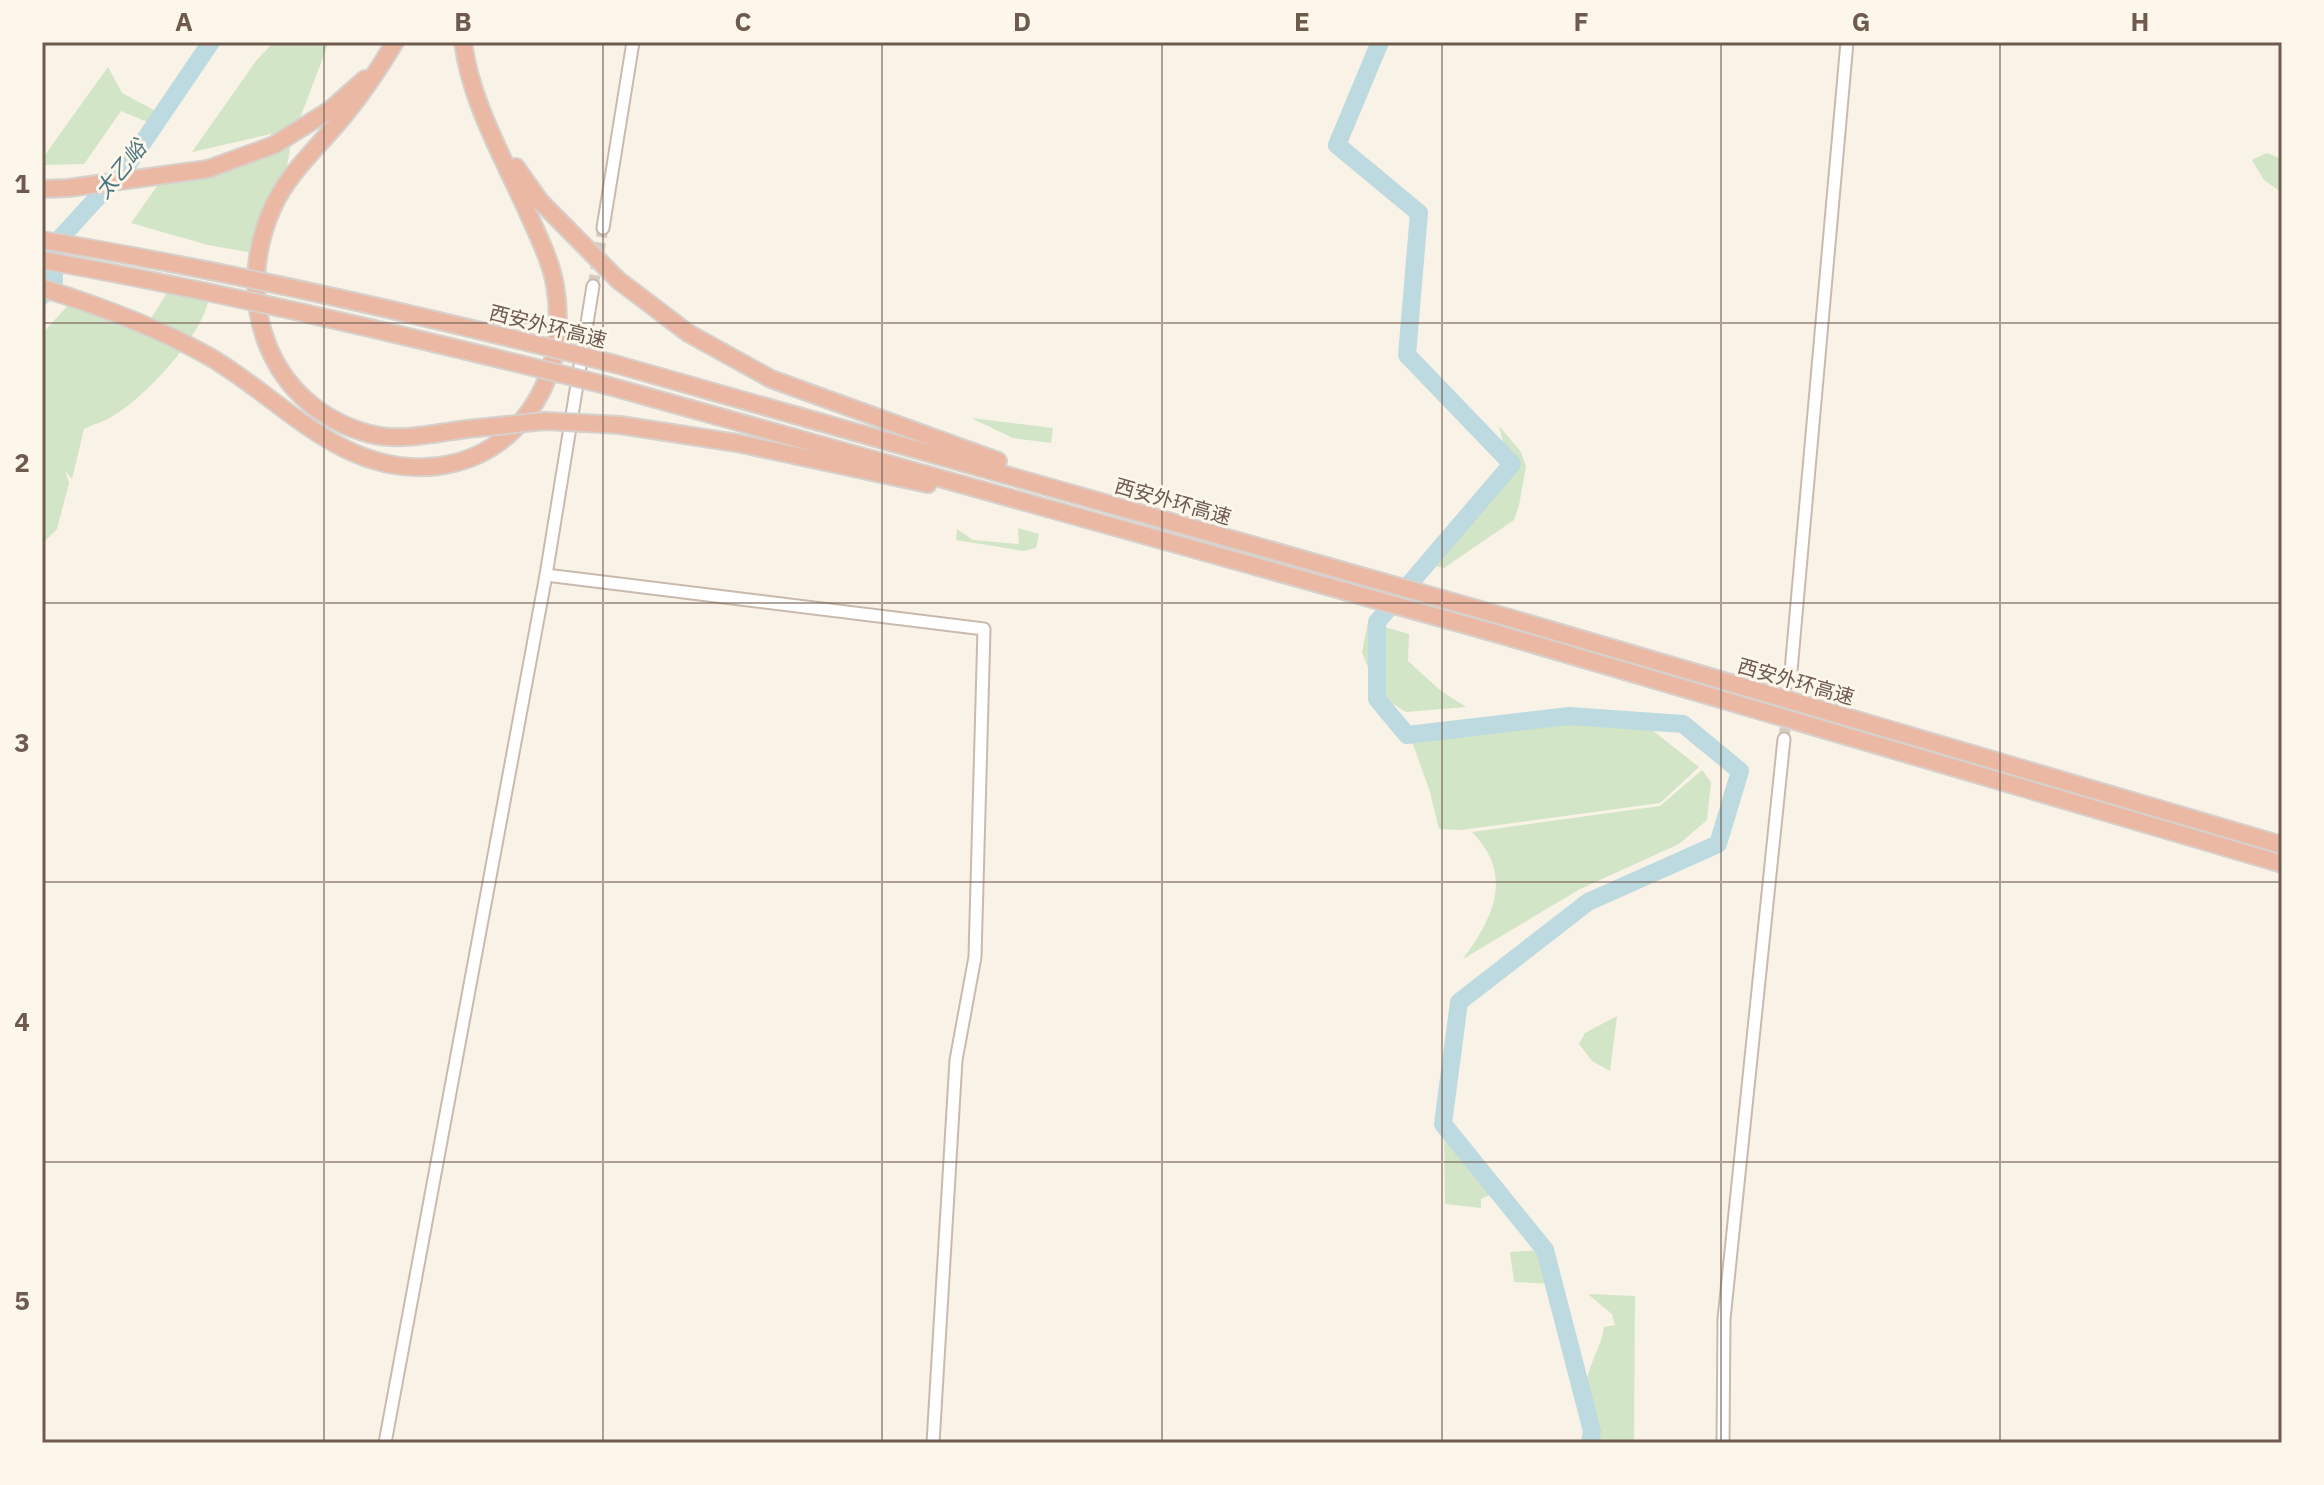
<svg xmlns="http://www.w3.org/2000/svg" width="2324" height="1485" font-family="'IBM Plex Sans','Noto Sans SC',sans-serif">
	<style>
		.green { fill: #d2e5c6 }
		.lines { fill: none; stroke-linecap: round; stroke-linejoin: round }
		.river { stroke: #bddae0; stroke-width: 18 }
		.minor-tunnel { stroke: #d6ccc0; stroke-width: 11; stroke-dasharray: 11 5.5; stroke-linecap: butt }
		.minor-casing { stroke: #c9baad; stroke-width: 15 }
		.highway-casing { stroke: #d7d1cd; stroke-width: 20 }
		.minor { stroke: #fff; stroke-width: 11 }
		.highway { stroke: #ebb8a4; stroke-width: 16 }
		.highway-bridge-casing { stroke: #d7d1cd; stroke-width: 20; stroke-linecap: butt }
		.highway-bridge { stroke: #ebb8a4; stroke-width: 16 }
		.grid { fill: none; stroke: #6f5a4e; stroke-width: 2; stroke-opacity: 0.55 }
		.labels { text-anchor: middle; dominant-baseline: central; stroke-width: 6; stroke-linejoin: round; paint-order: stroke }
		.street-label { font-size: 20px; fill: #6f5a4e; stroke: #fcf6eb }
		.water-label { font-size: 22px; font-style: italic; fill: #4b7580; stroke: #fcf6eb }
		.neatline { fill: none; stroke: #6f5a4e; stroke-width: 3 }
		.grid-label { font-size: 26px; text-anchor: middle; font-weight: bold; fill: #6f5a4e }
	</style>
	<rect width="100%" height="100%" fill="#f9f2e6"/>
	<g class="green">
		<polygon points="274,42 329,42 292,139 278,212 264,255 208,245 131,223 165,175 273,150 271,134 192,152 256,61"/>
		<polygon points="108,67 122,93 165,116 152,124 121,111 84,164 42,165 42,159"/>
		<polygon points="2267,153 2282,159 2282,193 2264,180 2252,160"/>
		<path d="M 167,293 L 208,302 C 200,338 145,397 113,416 C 104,422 93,424 84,429 L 72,479 L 65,470 L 69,483 L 57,529 L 42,544 L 42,334 L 70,303 L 142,333 Z"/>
		<polygon points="971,418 1053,428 1051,443 1013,438"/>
		<path d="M 1499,426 L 1521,452 L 1526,467 L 1519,505 L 1514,520 L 1444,568 L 1421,563 C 1457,535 1502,508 1505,458 C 1506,448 1501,436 1499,426 Z"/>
		<polygon points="1018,528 1039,534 1036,548 1024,551 956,540 957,529 973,540 1019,544"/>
		<polygon points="1368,622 1409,634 1408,661 1441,691 1466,707 1406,712 1378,694 1362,652"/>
		<polygon points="1620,715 1652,730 1699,767 1660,803 1461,830 1439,829 1430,792 1408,730 1415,732 1476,732"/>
		<path d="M 1702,770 L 1711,782 L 1707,820 L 1679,844 L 1580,889 L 1463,959 C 1494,917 1514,875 1472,832 L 1660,806 Z"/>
		<polygon points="1617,1016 1610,1071 1592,1061 1579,1044 1585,1033"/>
		<polygon points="1444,1126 1495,1193 1481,1199 1481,1208 1445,1204"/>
		<polygon points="1542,1250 1558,1284 1514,1282 1510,1252"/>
		<path d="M 1588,1294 L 1635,1296 L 1634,1443 L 1592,1443 C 1594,1422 1584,1401 1587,1380 C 1590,1361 1602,1346 1604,1327 L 1615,1325 L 1612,1314 Z"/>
	</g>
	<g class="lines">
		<g class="river">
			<polyline points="1380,42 1337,145 1419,213 1407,355 1512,464 1377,622 1377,699 1407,735 1569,716 1683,724 1740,771 1718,844 1588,902 1459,1002 1443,1124 1545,1250 1592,1431 1590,1443"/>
			<polyline points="42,296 54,282 54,245 129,163 211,42"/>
		</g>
		<g class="minor-tunnel">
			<polyline points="593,286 603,228"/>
			<polyline points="1784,739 1790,682"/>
		</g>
		<g class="minor-casing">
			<g id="minor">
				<polyline points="603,228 633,42"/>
				<polyline points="593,286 546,575 984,629 975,957 956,1060 933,1443"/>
				<polyline points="1790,682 1847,42"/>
				<polyline points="385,1443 546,575"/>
				<polyline points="1723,1443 1724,1319 1784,739"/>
			</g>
		</g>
		<g class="highway-casing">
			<g id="highway">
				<path d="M 395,42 C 379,69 363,93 343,117 C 319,146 287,174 272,209 C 232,300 268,407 370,434 C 401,442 436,433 467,429"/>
				<polyline points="516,167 540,201 618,280 688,333 771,379 998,461"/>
				<polyline points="42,189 68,188 208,169 274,145 330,110 365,79"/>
				<path d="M 42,288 C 100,306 157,327 210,357 C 285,401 343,478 439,466 C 475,461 503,445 525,417 C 555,379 563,332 555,285 C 551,263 541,242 532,222 C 507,164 471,105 463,42"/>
				<polyline points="615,364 1506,617 2282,845"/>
				<polyline points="609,386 1502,635 2282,864"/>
				<polyline points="620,425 737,443 928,484"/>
			</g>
		</g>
		<use href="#minor" class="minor"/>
		<use href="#highway" class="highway"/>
		<g class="highway-bridge-casing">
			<g id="highway-bridge">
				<path d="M 42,240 C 235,272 425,316 615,364"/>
				<path d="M 42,260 C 233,294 421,339 609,386"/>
				<polyline points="467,429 545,421 620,425"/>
			</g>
		</g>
		<use href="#highway-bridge" class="highway-bridge"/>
	</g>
	<path class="grid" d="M 324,42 L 324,1443M 603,42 L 603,1443M 882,42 L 882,1443M 1162,42 L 1162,1443M 1442,42 L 1442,1443M 1721,42 L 1721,1443M 2000,42 L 2000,1443M 42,323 L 2282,323M 42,603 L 2282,603M 42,882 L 2282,882M 42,1162 L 2282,1162"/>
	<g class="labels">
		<g class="street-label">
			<text transform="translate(548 326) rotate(14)">西安外环高速</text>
			<text transform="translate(1173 501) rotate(16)">西安外环高速</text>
			<text transform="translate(1796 681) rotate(16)">西安外环高速</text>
		</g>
		<g class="water-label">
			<text transform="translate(120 169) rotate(-51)">太乙峪</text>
		</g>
	</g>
	<rect width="2324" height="1485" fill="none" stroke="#fcf6eb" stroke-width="88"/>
	<rect x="44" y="44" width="2236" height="1397" class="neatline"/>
	<g class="grid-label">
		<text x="184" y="31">A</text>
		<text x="463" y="31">B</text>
		<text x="743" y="31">C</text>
		<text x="1022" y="31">D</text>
		<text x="1302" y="31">E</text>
		<text x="1581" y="31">F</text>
		<text x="1861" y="31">G</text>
		<text x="2140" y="31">H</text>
		<text x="22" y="193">1</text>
		<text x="22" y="472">2</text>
		<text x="22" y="752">3</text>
		<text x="22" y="1031">4</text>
		<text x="22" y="1310">5</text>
	</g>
</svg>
